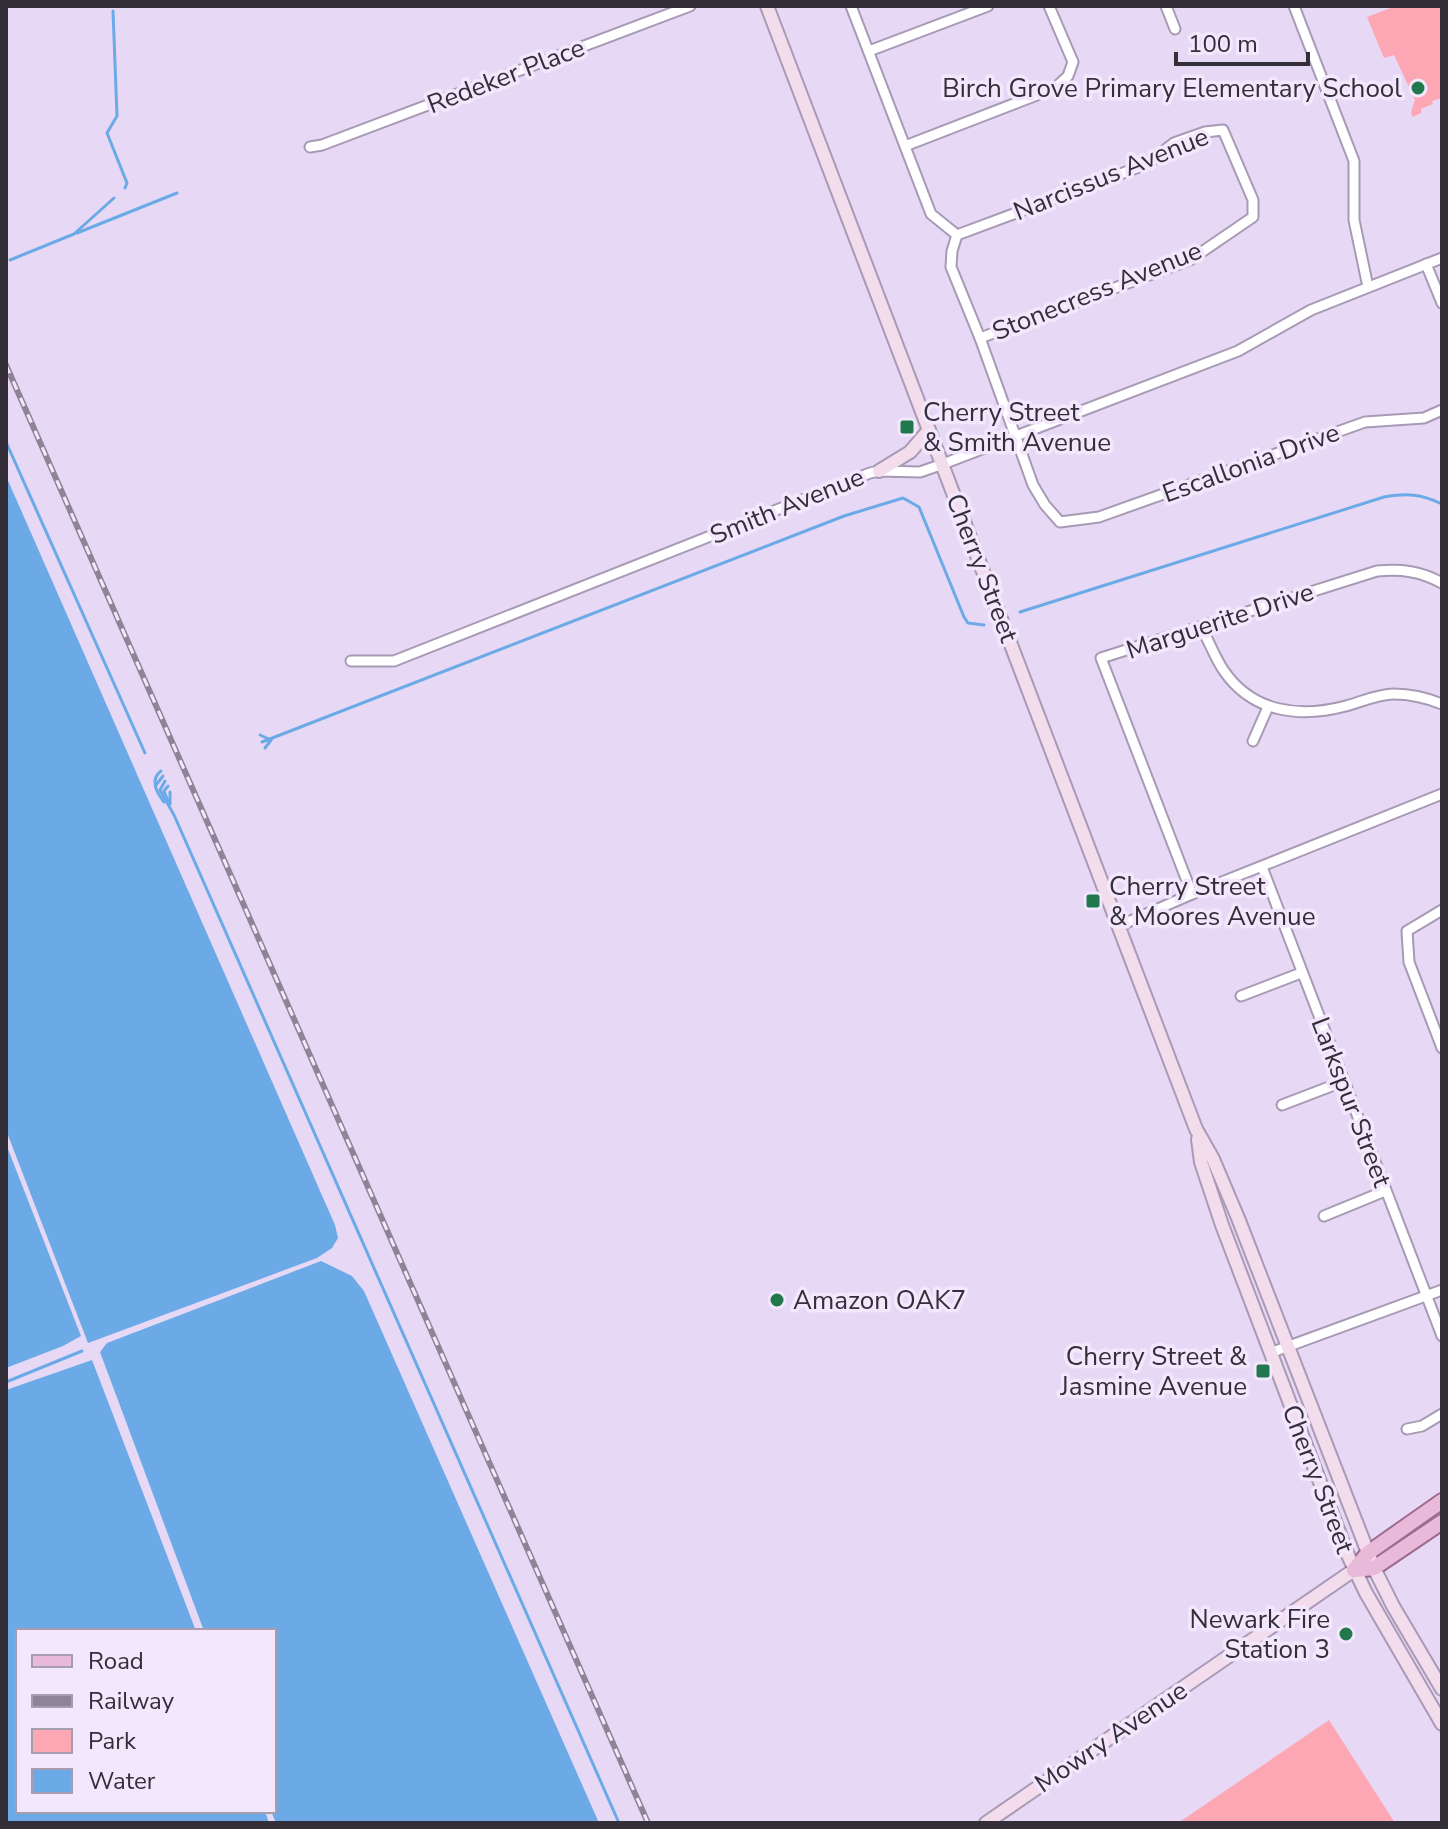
<svg xmlns="http://www.w3.org/2000/svg" width="1448" height="1829" font-family="'Nunito Sans',sans-serif">
	<style>
		.green { fill: #fda7b5 }
		.water { fill: #6baae6 }
		.lines { fill: none; stroke-linecap: round; stroke-linejoin: round }
		.stream { stroke: #6baae6; stroke-width: 3 }
		.street-casing { stroke: #a89ab5; stroke-width: 13 }
		.secondary-casing { stroke: #a89ab5; stroke-width: 16 }
		.primary-casing { stroke: #9e6a90; stroke-width: 18 }
		.street { stroke: #fff; stroke-width: 9 }
		.secondary { stroke: #f3dcec; stroke-width: 12 }
		.primary { stroke: #e8b9d9; stroke-width: 14 }
		.rail-casing { stroke: #8d8497; stroke-width: 6 }
		.rail { stroke: #f3e7fe; stroke-width: 3; stroke-dasharray: 9; stroke-linecap: butt }
		.poi-dot { fill: #21784c; stroke: #f3e7fe; stroke-width: 3 }
		.labels { text-anchor: middle; dominant-baseline: central; stroke-width: 7; stroke-linejoin: round; paint-order: stroke }
		.street-label { font-size: 26px; fill: #332e38; stroke: #f3e7fe }
		.poi-label { font-size: 26px; fill: #332e38; stroke: #f3e7fe; text-anchor: end }
	</style>
	<rect width="100%" height="100%" fill="#e7d9f5"/>
	<g class="green">
		<polygon points="1396,6 1442,6 1442,98 1432,101 1433,104 1421,109 1421,113 1412,117 1411,112 1415,100 1394,55 1384,58 1367,17"/>
		<polygon points="1329,1720 1395,1823 1178,1823"/>
	</g>
	<g class="water">
		<polygon points="6,476 335,1225 338,1238 332,1248 317,1258 88,1343 6,1130"/>
		<polygon points="6,1144 81,1336 63,1346 6,1368"/>
		<polygon points="321,1261 352,1276 364,1291 599,1823 276,1823 271,1811 274,1811 274,1631 204,1631 100,1352 107,1343"/>
		<polygon points="92,1360 196,1631 18,1631 18,1811 265,1811 269,1823 6,1823 6,1390"/>
	</g>
	<g class="lines">
		<g class="stream">
			<polyline points="113,11 117,116 107,133 127,183 125,188"/>
			<polyline points="77,233 177,193"/>
			<polyline points="10,260 74,234 114,198"/>
			<polyline points="6,442 145,753"/>
			<path d="M 1020,612 L 1384,497 C 1407,493 1421,494 1442,504"/>
			<polyline points="260,735 271,740"/>
			<polyline points="262,742 844,516 903,498 919,507 964,617 968,623 984,625"/>
			<polyline points="265,748 271,740"/>
			<path d="M 161,771 C 150,779 156,792 164,802"/>
			<polyline points="165,781 160,790 174,815 619,1823"/>
			<polyline points="156,785 163,776"/>
			<polyline points="168,786 164,791 169,804"/>
			<polyline points="170,792 170,804"/>
			<polyline points="6,1382 82,1351"/>
		</g>
		<g class="street-casing">
			<g id="street">
				<polyline points="851,6 931,214 957,235 952,251 951,267 980,338 1033,485 1045,505 1060,522 1099,517 1365,422 1424,418 1442,410"/>
				<polyline points="1166,6 1175,29"/>
				<polyline points="1294,6 1354,161 1354,220 1368,287"/>
				<polyline points="869,51 988,6"/>
				<polyline points="905,146 1055,88 1068,76 1073,62 1049,6"/>
				<polyline points="310,147 322,145 690,6"/>
				<polyline points="957,235 1147,164 1174,143 1205,132 1223,130 1253,200 1253,217 1190,260 980,338"/>
				<polyline points="1426,264 1442,303"/>
				<path d="M 1201,627 C 1209,641 1215,658 1224,671 C 1253,713 1300,718 1346,706 C 1361,702 1378,694 1394,694 C 1411,694 1427,698 1442,704"/>
				<polyline points="351,661 394,661 870,473 879,471 920,472 943,464 1238,351 1311,310 1442,258"/>
				<polyline points="1253,741 1268,707"/>
				<polyline points="1262,867 1442,1336"/>
				<path d="M 1192,894 L 1101,658 L 1377,571 C 1402,569 1420,571 1442,583"/>
				<polyline points="1442,910 1407,931 1409,962 1442,1048"/>
				<polyline points="1119,926 1192,894 1442,794"/>
				<polyline points="1241,996 1301,973"/>
				<polyline points="1282,1105 1342,1082"/>
				<polyline points="1324,1216 1385,1191"/>
				<polyline points="1270,1353 1442,1290"/>
				<polyline points="1407,1429 1422,1426 1442,1414"/>
			</g>
		</g>
		<g class="secondary-casing">
			<g id="secondary">
				<polyline points="767,6 1196,1129 1213,1159 1238,1218 1374,1568 1393,1606 1442,1689"/>
				<polyline points="879,471 910,452 929,430"/>
				<polyline points="1198,1139 1201,1162 1222,1225 1347,1553 1366,1593 1442,1724"/>
				<polyline points="986,1823 1354,1570"/>
			</g>
		</g>
		<g class="primary-casing">
			<g id="primary">
				<polyline points="1354,1570 1368,1553 1442,1501"/>
				<polyline points="1354,1570 1374,1568 1442,1522"/>
			</g>
		</g>
		<use href="#street" class="street"/>
		<use href="#secondary" class="secondary"/>
		<use href="#primary" class="primary"/>
		<g class="rail-casing">
			<polyline id="rail" points="6,365 648,1823"/>
		</g>
		<use href="#rail" class="rail"/>
	</g>
	<g class="poi-dot">
		<circle cx="1418" cy="88" r="8"/>
		<rect x="899" y="419" width="16" height="16" rx="4"/>
		<rect x="1085" y="893" width="16" height="16" rx="4"/>
		<circle cx="777" cy="1300" r="8"/>
		<rect x="1255" y="1363" width="16" height="16" rx="4"/>
		<circle cx="1346" cy="1634" r="8"/>
	</g>
	<g class="labels">
		<g class="street-label">
			<text transform="translate(506 76) rotate(-21)">Redeker Place</text>
			<text transform="translate(1111 174) rotate(-22)">Narcissus Avenue</text>
			<text transform="translate(1097 291) rotate(-22)">Stonecress Avenue</text>
			<text transform="translate(1251 463) rotate(-20)">Escallonia Drive</text>
			<text transform="translate(787 506) rotate(-22)">Smith Avenue</text>
			<text transform="translate(982 568) rotate(69)">Cherry Street</text>
			<text transform="translate(1220 621) rotate(-18)">Marguerite Drive</text>
			<text transform="translate(1351 1102) rotate(69)">Larkspur Street</text>
			<text transform="translate(1318 1479) rotate(69)">Cherry Street</text>
			<text transform="translate(1111 1737) rotate(-34)">Mowry Avenue</text>
		</g>
		<g class="poi-label">
			<text x="1402" y="88">Birch Grove Primary Elementary School</text>
			<text x="923" y="412" text-anchor="start">Cherry Street<tspan x="923" dy="30">&amp; Smith Avenue</tspan></text>
			<text x="1109" y="886" text-anchor="start">Cherry Street<tspan x="1109" dy="30">&amp; Moores Avenue</tspan></text>
			<text x="793" y="1300" text-anchor="start">Amazon OAK7</text>
			<text x="1247" y="1356">Cherry Street &amp;<tspan x="1247" dy="30">Jasmine Avenue</tspan></text>
			<text x="1330" y="1619">Newark Fire<tspan x="1330" dy="30">Station 3</tspan></text>
		</g>
	</g>
	<rect width="1448" height="1829" fill="none" stroke="#332e38" stroke-width="16"/>
	<rect x="16" y="1629" width="260" height="184" fill="#f3e7fe" stroke="#a69daf" stroke-width="2"/>
	<rect x="32" y="1655" width="40" height="12" fill="#e8b9d9" stroke="#a69daf" stroke-width="2"/>
	<text x="88" y="1669" font-size="24" fill="#332e38">Road</text>
	<rect x="32" y="1695" width="40" height="12" fill="#8d8497" stroke="#a69daf" stroke-width="2"/>
	<text x="88" y="1709" font-size="24" fill="#332e38">Railway</text>
	<rect x="32" y="1729" width="40" height="24" fill="#fda7b5" stroke="#a69daf" stroke-width="2"/>
	<text x="88" y="1749" font-size="24" fill="#332e38">Park</text>
	<rect x="32" y="1769" width="40" height="24" fill="#6baae6" stroke="#a69daf" stroke-width="2"/>
	<text x="88" y="1789" font-size="24" fill="#332e38">Water</text>
	<path d="M1176 52v12h132v-12" fill="none" stroke="#332e38" stroke-width="4"/>
	<text x="1188" y="52" font-size="24" fill="#332e38" stroke="#f3e7fe" stroke-width="6" paint-order="stroke">100 m</text>
</svg>
